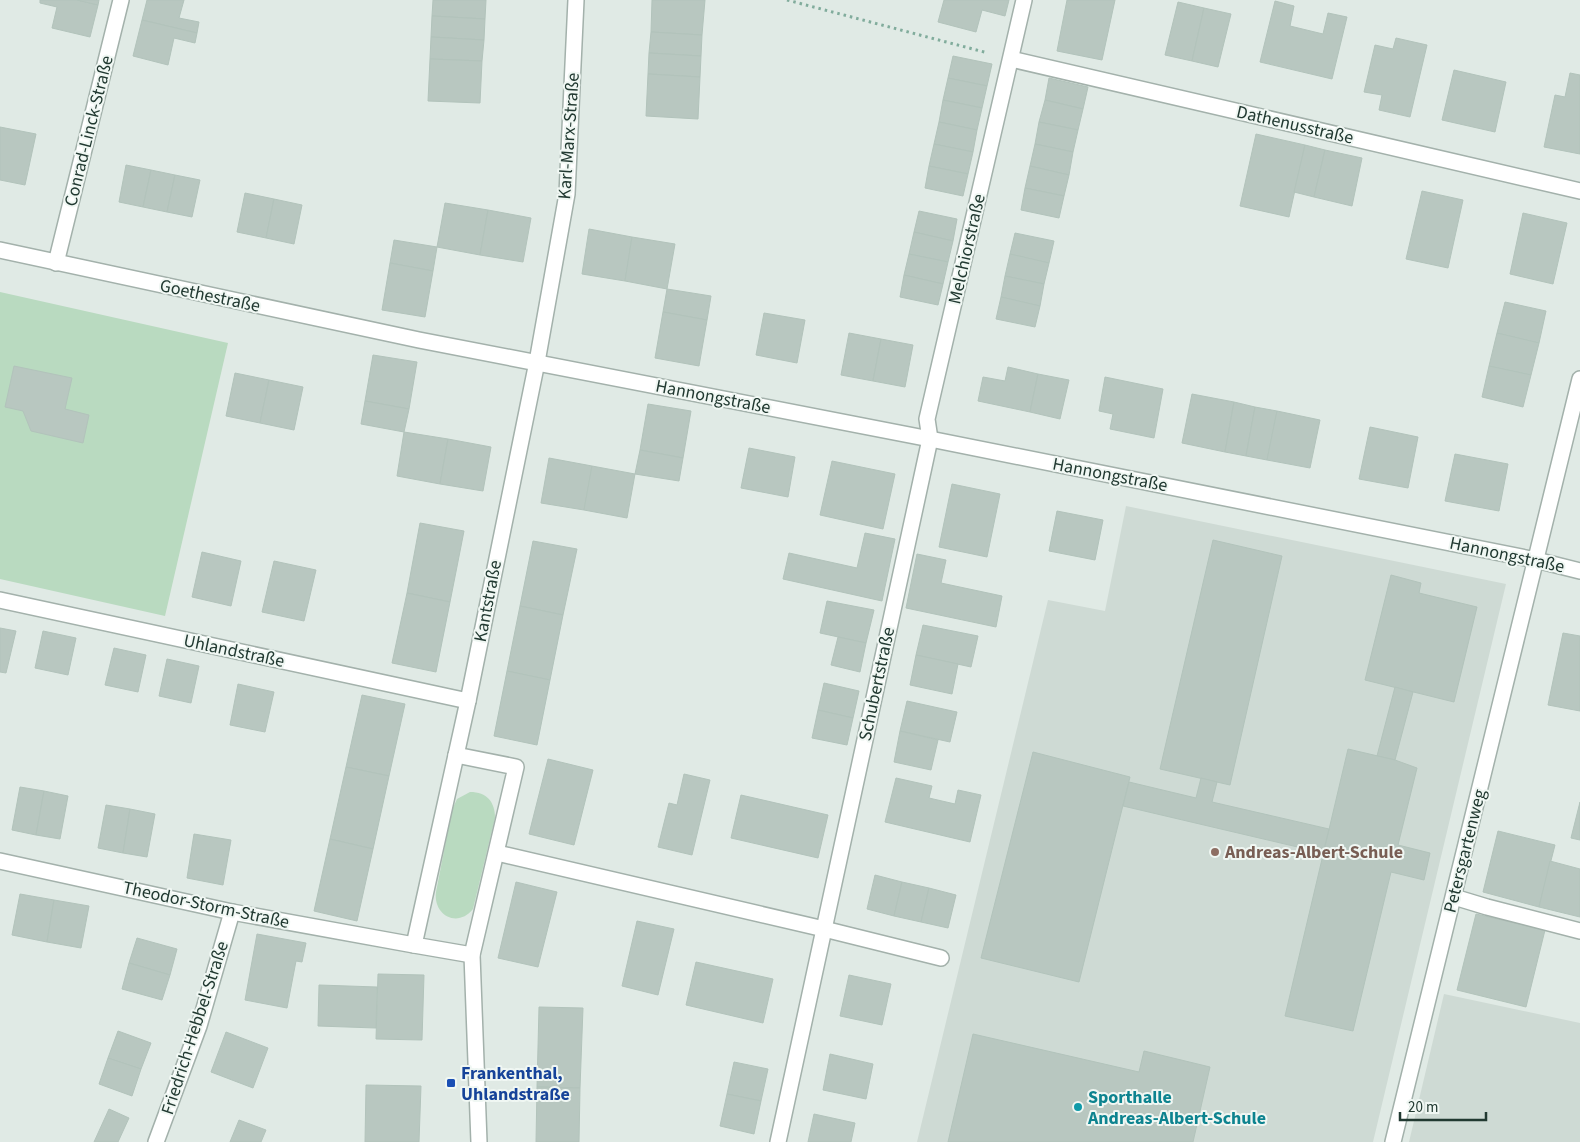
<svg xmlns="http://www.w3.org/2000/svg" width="1580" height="1142" font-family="'Source Sans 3',sans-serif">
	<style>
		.built { fill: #cedad4 }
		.green { fill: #b9dac0 }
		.building { fill: #b8c7c0; stroke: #b2c3bb }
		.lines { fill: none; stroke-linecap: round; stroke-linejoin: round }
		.service-casing { stroke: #a3b1ab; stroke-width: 18 }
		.minor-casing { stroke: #a3b1ab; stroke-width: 18 }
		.path { stroke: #81ac9c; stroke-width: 3; stroke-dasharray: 2.5 4; stroke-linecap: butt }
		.service { stroke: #fff; stroke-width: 15 }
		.minor { stroke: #fff; stroke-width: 15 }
		.education-dot { fill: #8d6e63; stroke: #f0f7f3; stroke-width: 2 }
		.transit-dot { fill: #1a4fb4; stroke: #f0f7f3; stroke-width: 2 }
		.culture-dot { fill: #0f9aa8; stroke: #f0f7f3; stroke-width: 2 }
		.labels { text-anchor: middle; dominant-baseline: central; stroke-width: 4; stroke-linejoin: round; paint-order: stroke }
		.street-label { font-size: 18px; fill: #213931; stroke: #f0f7f3 }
		.education-label { font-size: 18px; font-weight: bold; fill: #785e54; stroke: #f0f7f3; text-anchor: start }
		.transit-label { font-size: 18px; font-weight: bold; fill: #164399; stroke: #f0f7f3; text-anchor: start }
		.culture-label { font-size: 18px; font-weight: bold; fill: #0d838f; stroke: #f0f7f3; text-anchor: start }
	</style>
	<rect width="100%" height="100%" fill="#e0eae5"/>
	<g class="built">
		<polygon points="1126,506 1506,584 1373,1142 917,1142 1048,600 1105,611"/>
		<polygon points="1444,994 1580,1023 1580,1142 1409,1142"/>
	</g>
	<g class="green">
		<polygon points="0,292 228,343 165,616 0,579"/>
		<path d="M 470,792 C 487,792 495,802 495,818 L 473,909 C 458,928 433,916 436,892 L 452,810 L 457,799 Z"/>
	</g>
	<g class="building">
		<polygon points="40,0 77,0 98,5 90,37 52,28 57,7 40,3"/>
		<polygon points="77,0 99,0 98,5"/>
		<polygon points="147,0 184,0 179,18 199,22 197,33 142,20"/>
		<polygon points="433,0 486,0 485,19 432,16"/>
		<polygon points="652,0 705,0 702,35 651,32"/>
		<polygon points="944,0 1009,0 1005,16 982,10 976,32 938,22"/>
		<polygon points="1067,0 1115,0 1102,60 1057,51"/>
		<polygon points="1275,1 1294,6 1290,26 1323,34 1328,13 1347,17 1332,79 1260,62"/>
		<polygon points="1178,2 1204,8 1192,61 1165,55"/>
		<polygon points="1204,8 1231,14 1218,67 1192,61"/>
		<polygon points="432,16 485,19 484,40 431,37"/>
		<polygon points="142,20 197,33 195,43 174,38 168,65 133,56"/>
		<polygon points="651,32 702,35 701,56 649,53"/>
		<polygon points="431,37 484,40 482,61 430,59"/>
		<polygon points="1396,38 1427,45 1410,117 1379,110 1382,95 1364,92 1375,45 1393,49"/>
		<polygon points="649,53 701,56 700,77 648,74"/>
		<polygon points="953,56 992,64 987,86 948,78"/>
		<polygon points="430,59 482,61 480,103 428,101"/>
		<polygon points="1454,70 1506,82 1495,132 1442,120"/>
		<polygon points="1570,73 1580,75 1580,154 1544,147 1555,95 1565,97"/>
		<polygon points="648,74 700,77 698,119 646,116"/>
		<polygon points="948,78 987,86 982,108 943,100"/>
		<polygon points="1049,78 1088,87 1083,109 1045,100"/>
		<polygon points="943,100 982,108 977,130 939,122"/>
		<polygon points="1045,100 1083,109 1078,130 1039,122"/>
		<polygon points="939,122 977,130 973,152 934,144"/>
		<polygon points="1039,122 1078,130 1073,152 1035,144"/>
		<polygon points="0,127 36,134 25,185 0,180"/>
		<polygon points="1256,134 1305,145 1289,217 1240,206"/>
		<polygon points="934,144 973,152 968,174 929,166"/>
		<polygon points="1035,144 1073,152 1069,175 1030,166"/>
		<polygon points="1305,145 1325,150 1314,197 1294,192"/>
		<polygon points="1325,150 1362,158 1352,206 1314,197"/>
		<polygon points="126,165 151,170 143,207 119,202"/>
		<polygon points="929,166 968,174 963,196 925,188"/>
		<polygon points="1030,166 1069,175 1064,196 1025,188"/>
		<polygon points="151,170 175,175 167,212 143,207"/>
		<polygon points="175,175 200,180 192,217 167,212"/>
		<polygon points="1025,188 1064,196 1059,218 1021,210"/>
		<polygon points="1422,191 1463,200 1448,268 1406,259"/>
		<polygon points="245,193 274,199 266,238 237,232"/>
		<polygon points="274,199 302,205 294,244 266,238"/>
		<polygon points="445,203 488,210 480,255 437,247"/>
		<polygon points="488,210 531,218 523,262 480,255"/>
		<polygon points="919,211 957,219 953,241 914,232"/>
		<polygon points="1523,213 1567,223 1553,284 1510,274"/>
		<polygon points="589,229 632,237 625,281 582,274"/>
		<polygon points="914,232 953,241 948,262 909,254"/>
		<polygon points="1015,233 1054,241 1049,263 1010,254"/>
		<polygon points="632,237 675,244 667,289 625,281"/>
		<polygon points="394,240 437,247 433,271 390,263"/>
		<polygon points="909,254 948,262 943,284 904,275"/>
		<polygon points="1010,254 1049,263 1044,284 1005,276"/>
		<polygon points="390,263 433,271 425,317 382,310"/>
		<polygon points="904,275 943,284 938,305 900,297"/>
		<polygon points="1005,276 1044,284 1040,306 1001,297"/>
		<polygon points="667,289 711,296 707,320 663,312"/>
		<polygon points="1001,297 1040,306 1035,327 996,319"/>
		<polygon points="1505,302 1546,311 1539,343 1497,333"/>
		<polygon points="663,312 707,320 699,366 655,358"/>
		<polygon points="764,313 805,320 797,363 756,355"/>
		<polygon points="849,333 881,339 873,381 841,375"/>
		<polygon points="1497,333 1539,343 1531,375 1489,366"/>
		<polygon points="881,339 913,345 905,387 873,381"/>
		<polygon points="373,355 417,362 409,409 365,401"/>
		<polygon points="14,366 72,378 65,409 89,415 83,443 31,431 23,411 5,407"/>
		<polygon points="1489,366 1531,375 1523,407 1482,397"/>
		<polygon points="1008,367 1038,374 1030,412 978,401 983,377 1005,381"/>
		<polygon points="235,373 269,380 260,423 226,416"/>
		<polygon points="1038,374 1069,380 1060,419 1030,412"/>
		<polygon points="1105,377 1163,389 1154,438 1110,429 1113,414 1099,411"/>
		<polygon points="269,380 303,387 294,430 260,423"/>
		<polygon points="1192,394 1234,402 1225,452 1182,443"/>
		<polygon points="365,401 409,409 404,432 361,424"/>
		<polygon points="1234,402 1255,407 1246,456 1225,452"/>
		<polygon points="648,404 691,411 683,458 640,450"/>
		<polygon points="1255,407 1277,411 1267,460 1246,456"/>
		<polygon points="1277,411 1320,420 1310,468 1267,460"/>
		<polygon points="1370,427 1418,437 1408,488 1359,479"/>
		<polygon points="404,432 448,439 440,484 397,476"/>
		<polygon points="448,439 491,447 483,491 440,484"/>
		<polygon points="749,448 795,457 788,497 741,488"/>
		<polygon points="640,450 683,458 679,481 635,474"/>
		<polygon points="1455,454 1508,464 1499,511 1445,501"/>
		<polygon points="549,458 592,466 584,510 541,503"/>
		<polygon points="832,461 895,474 883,529 820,515"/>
		<polygon points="592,466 635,474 627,518 584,510"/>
		<polygon points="952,484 1000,494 987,557 939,547"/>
		<polygon points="1057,511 1103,520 1095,560 1049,551"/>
		<polygon points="420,523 464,531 450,602 407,593"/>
		<polygon points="865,533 895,539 882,601 783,579 789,553 857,568"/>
		<polygon points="1213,540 1282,556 1230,785 1160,769"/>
		<polygon points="533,541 577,549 563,615 520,606"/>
		<polygon points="202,552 241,561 231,606 192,597"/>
		<polygon points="917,554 946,560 941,583 1002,596 996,627 906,608"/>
		<polygon points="274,561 316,570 304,621 262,612"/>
		<polygon points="1391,575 1421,583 1419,593 1477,607 1454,702 1365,680"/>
		<polygon points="407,593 450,602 436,672 392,663"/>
		<polygon points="827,601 874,610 866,643 820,633"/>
		<polygon points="520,606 563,615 550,680 507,671"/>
		<polygon points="923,625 978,636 971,667 916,655"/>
		<polygon points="0,628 16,631 6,673 0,672"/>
		<polygon points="43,631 76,638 68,675 35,668"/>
		<polygon points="1563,633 1580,636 1580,711 1548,705"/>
		<polygon points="838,637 866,643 860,672 831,665"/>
		<polygon points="114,648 146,655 138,692 105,685"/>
		<polygon points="916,655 958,664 952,694 910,685"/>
		<polygon points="167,659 199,666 191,703 159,696"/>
		<polygon points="507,671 550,680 537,745 494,736"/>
		<polygon points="824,683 859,691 853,718 818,710"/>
		<polygon points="238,684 274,692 265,732 230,725"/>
		<polygon points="1395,687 1413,692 1395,760 1377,756"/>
		<polygon points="362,695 405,704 389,776 346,767"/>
		<polygon points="907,701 957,712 950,742 900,731"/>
		<polygon points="818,710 853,718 847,745 812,738"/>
		<polygon points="900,731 938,740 931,770 894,762"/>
		<polygon points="1348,749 1395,760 1417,768 1398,845 1430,853 1424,880 1391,872 1353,1031 1285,1016"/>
		<polygon points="1033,752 1130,777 1079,982 981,958"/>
		<polygon points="548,759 593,770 574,845 529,834"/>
		<polygon points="346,767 389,776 373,849 330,839"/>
		<polygon points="684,774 710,780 692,855 658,847 669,803 677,805"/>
		<polygon points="896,778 932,786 929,798 955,804 958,790 981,795 970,842 885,822"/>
		<polygon points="1201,778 1217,782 1212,802 1329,829 1323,853 1123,806 1129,782 1196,798"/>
		<polygon points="20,787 44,791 36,835 12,830"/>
		<polygon points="44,791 68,796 60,839 36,835"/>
		<polygon points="741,795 828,815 818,858 731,838"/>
		<polygon points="1580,802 1580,840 1571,838"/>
		<polygon points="106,805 130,809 123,853 98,848"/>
		<polygon points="130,809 155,814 147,857 123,853"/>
		<polygon points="1498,831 1555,845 1539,907 1483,892"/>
		<polygon points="194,834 231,840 223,885 187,878"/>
		<polygon points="330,839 373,849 357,921 314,911"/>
		<polygon points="1550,861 1580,869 1580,917 1539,907"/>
		<polygon points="875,875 902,882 894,916 867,909"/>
		<polygon points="516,882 557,892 538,967 498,958"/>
		<polygon points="902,882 929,888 921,922 894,916"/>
		<polygon points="929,888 956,895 948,928 921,922"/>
		<polygon points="20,894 54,900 47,942 12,935"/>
		<polygon points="54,900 89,906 81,948 47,942"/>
		<polygon points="1476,914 1545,930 1526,1007 1457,990"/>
		<polygon points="637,921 674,929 658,995 622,986"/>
		<polygon points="257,934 306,943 302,962 296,961 287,1008 245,1000"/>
		<polygon points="137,938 177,949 170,975 129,963"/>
		<polygon points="696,962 773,979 763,1023 686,1005"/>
		<polygon points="129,963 170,975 162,1000 122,989"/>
		<polygon points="378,974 424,975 422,1040 376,1039"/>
		<polygon points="849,975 891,984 882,1025 840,1016"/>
		<polygon points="319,985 377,987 376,1028 318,1026"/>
		<polygon points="539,1007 583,1008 580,1088 537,1087"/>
		<polygon points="118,1031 151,1043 141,1069 108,1058"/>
		<polygon points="226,1032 268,1048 253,1088 211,1072"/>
		<polygon points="973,1034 1139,1072 1144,1051 1210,1067 1193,1142 948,1142"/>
		<polygon points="830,1054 873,1064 866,1099 823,1090"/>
		<polygon points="108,1058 141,1069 132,1096 99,1084"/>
		<polygon points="734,1062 768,1069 761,1101 727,1094"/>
		<polygon points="366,1085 421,1086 419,1142 365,1142"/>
		<polygon points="537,1087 580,1088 579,1142 536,1142"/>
		<polygon points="727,1094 761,1101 754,1134 720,1126"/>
		<polygon points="109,1109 129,1118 118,1142 94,1142"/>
		<polygon points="814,1114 855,1123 851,1142 808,1142"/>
		<polygon points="239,1120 266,1130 261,1142 230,1142"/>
	</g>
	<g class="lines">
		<g class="service-casing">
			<polyline id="service" points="1454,897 1487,907 1580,931"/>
		</g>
		<g class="minor-casing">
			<g id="minor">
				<polyline points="1011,59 1580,191"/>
				<polyline points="0,250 419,340 930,439 1536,560 1580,571"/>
				<polyline points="56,263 121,0"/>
				<polyline points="0,600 468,701"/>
				<polyline points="456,755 516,767 472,955 479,1142"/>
				<polyline points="497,853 824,929 941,958"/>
				<polyline points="0,861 232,912 414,945"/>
				<polyline points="472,955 414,945 468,701 537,362 567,194 576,0"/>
				<polyline points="156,1142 199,1026 232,912"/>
				<polyline points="778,1142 930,439 927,419 1024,0"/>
				<polyline points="1393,1142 1580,379"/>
			</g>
		</g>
		<polyline class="path" points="787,0 988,53"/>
		<use href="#service" class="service"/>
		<use href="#minor" class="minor"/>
	</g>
	<circle class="education-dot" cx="1215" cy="852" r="5"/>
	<rect class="transit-dot" x="446" y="1078" width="10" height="10" rx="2.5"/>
	<circle class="culture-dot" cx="1078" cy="1107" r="5"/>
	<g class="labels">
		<g class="street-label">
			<text transform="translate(1295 125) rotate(13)">Dathenusstraße</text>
			<text transform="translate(89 131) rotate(-76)">Conrad-Linck-Straße</text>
			<text transform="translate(569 136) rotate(-86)">Karl-Marx-Straße</text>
			<text transform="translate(967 249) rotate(-77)">Melchiorstraße</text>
			<text transform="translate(210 296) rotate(12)">Goethestraße</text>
			<text transform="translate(713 397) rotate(11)">Hannongstraße</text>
			<text transform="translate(1110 475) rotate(11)">Hannongstraße</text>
			<text transform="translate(1507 555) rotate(12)">Hannongstraße</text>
			<text transform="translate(488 601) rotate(-79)">Kantstraße</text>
			<text transform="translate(234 651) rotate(12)">Uhlandstraße</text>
			<text transform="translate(877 684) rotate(-78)">Schubertstraße</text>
			<text transform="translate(1465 851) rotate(-76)">Petersgartenweg</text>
			<text transform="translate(206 905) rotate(12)">Theodor-Storm-Straße</text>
			<text transform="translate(195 1028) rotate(-72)">Friedrich-Hebbel-Straße</text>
		</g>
		<g class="education-label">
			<text x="1225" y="852">Andreas-Albert-Schule</text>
		</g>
		<g class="transit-label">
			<text x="461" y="1073">Frankenthal,<tspan x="461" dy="21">Uhlandstraße</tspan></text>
		</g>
		<g class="culture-label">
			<text x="1088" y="1097">Sporthalle<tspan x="1088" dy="21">Andreas-Albert-Schule</tspan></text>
		</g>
	</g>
	<path d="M1400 1112v8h86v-8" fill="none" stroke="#213931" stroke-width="2.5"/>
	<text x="1408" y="1112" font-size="15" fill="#213931" stroke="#f0f7f3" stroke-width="4" paint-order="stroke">20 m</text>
</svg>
